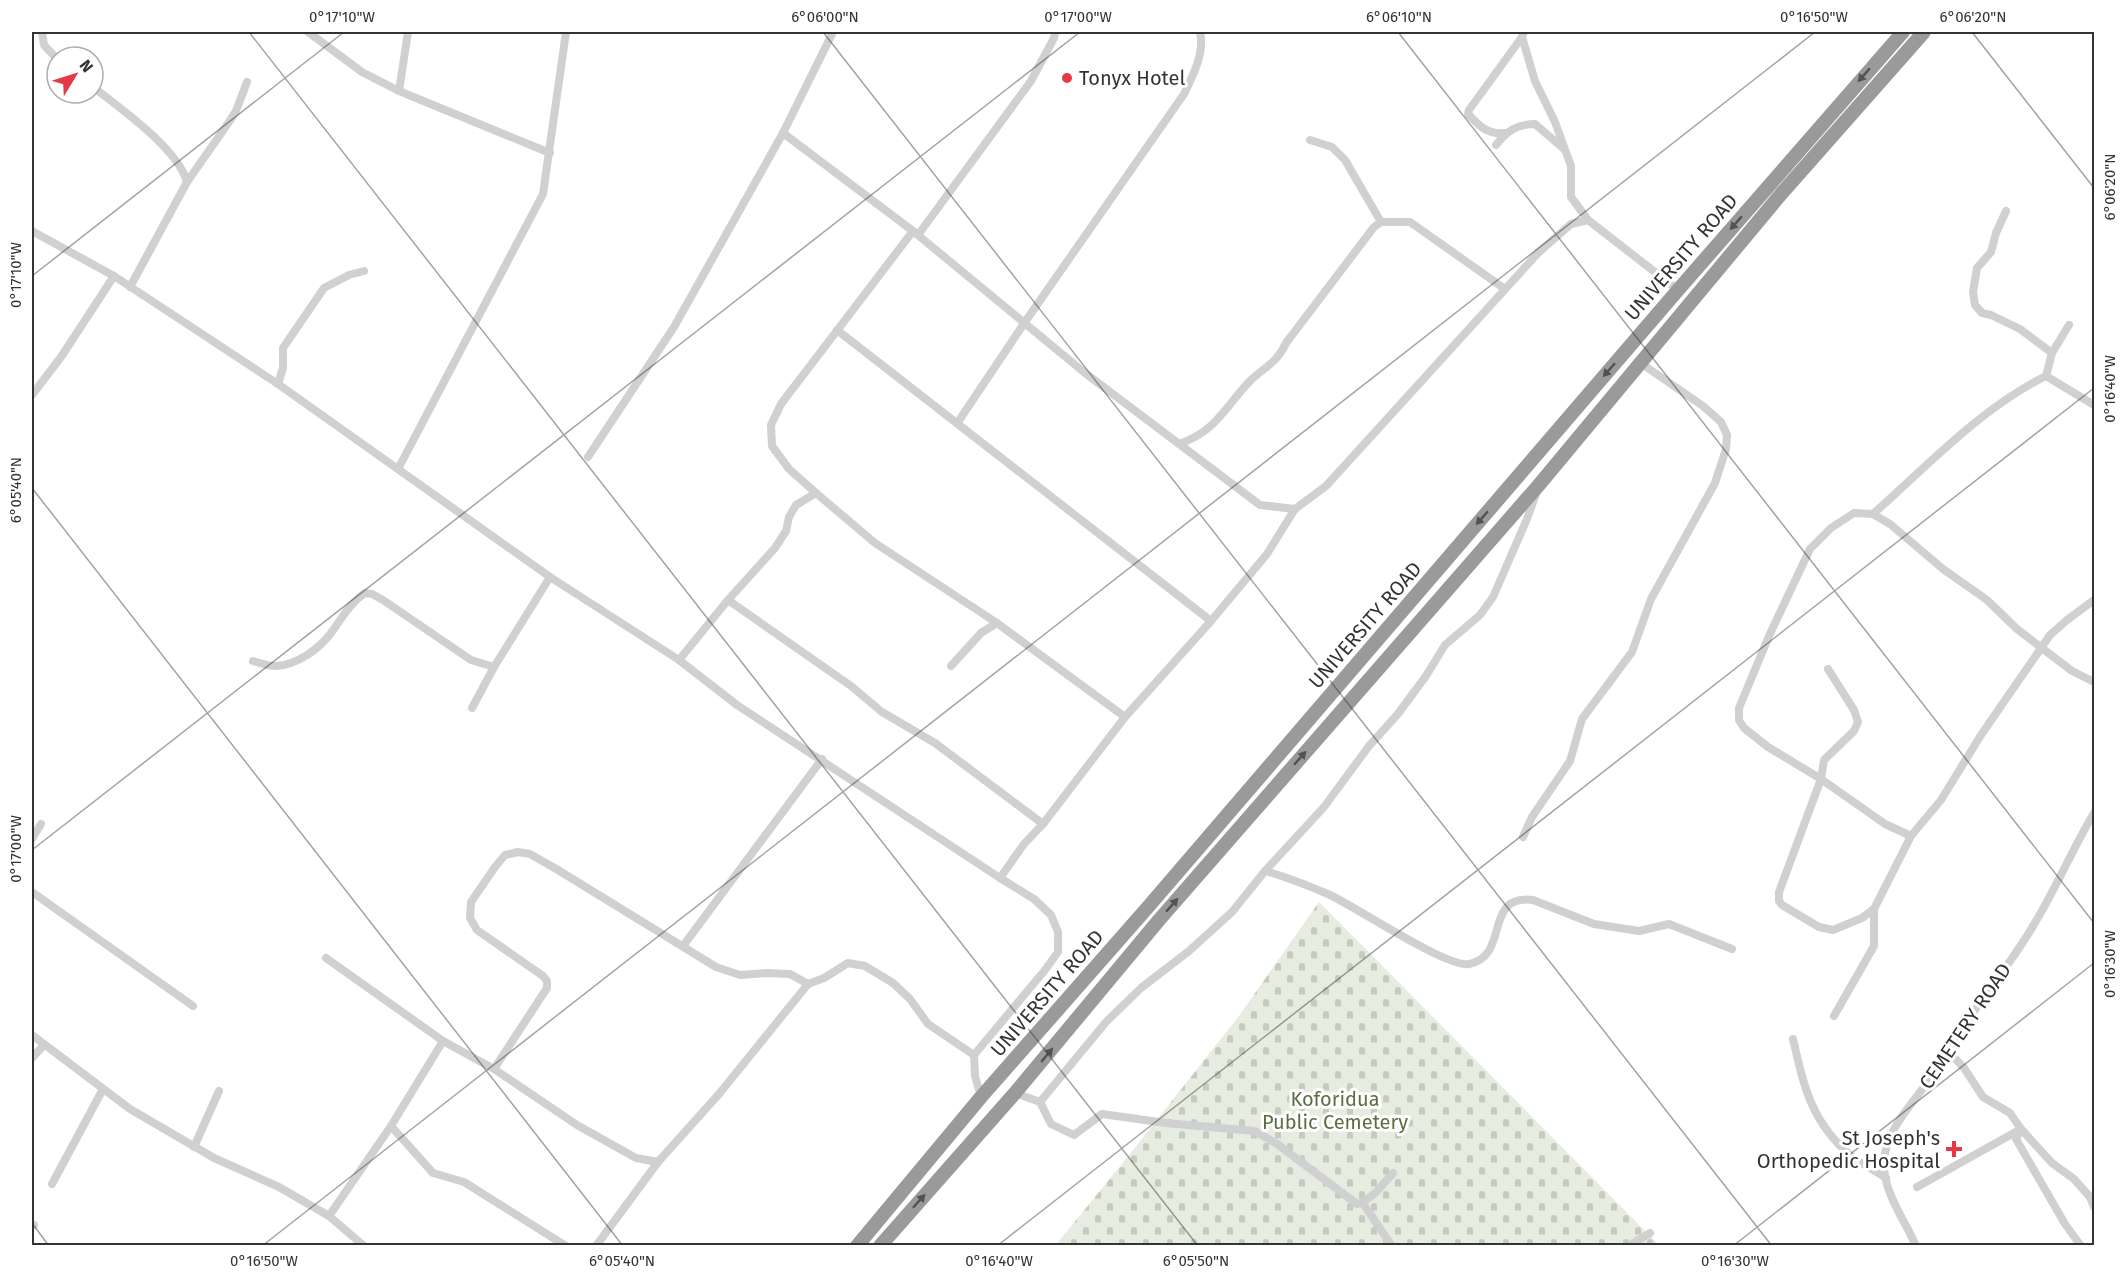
<svg xmlns="http://www.w3.org/2000/svg" width="2126" height="1277" font-family="'Fira Sans',sans-serif">
	<style>
		.cemetery { fill: url(#cemetery-stones) }
		.lines { fill: none; stroke-linecap: round; stroke-linejoin: round }
		.street { stroke: #d0d0d0; stroke-width: 8 }
		.highway { stroke: #9a9a9a; stroke-width: 14 }
		.oneway { fill: #525252 }
		.ticks { fill: none; stroke: #333; stroke-width: 1.5; stroke-opacity: 0.45 }
		.poi-dot { fill: #e63946; stroke: #fff; stroke-width: 2 }
		.labels { text-anchor: middle; dominant-baseline: central; stroke-width: 6; stroke-linejoin: round; paint-order: stroke }
		.poi-label { font-size: 20px; fill: #333; stroke: #fff; text-anchor: start }
		.street-label { font-size: 20px; fill: #333; stroke: #fff }
		.park-label { font-size: 20px; fill: #56703f; stroke: #fff }
		.neatline { fill: none; stroke: #333; stroke-width: 2 }
		.ticks-label { font-size: 15px; text-anchor: middle; fill: #333 }
	</style>
	<defs>
		<pattern id="cemetery-stones" width="16" height="16" patternUnits="userSpaceOnUse" patternTransform="scale(1.5)"><rect width="16" height="16" fill="#e6ecdf"/><path d="M2 7V4a2 2 0 0 1 4 0v3zM10 15v-3a2 2 0 0 1 4 0v3z" fill="#c6cbc0"/></pattern>
	</defs>
	<rect width="100%" height="100%" fill="#fff"/>
	<polygon class="cemetery" points="1319,902 1659,1245 1055,1246 1126,1159 1239,1016"/>
	<g class="lines">
		<g class="street">
			<polyline points="42,32 44,45 57,59"/>
			<polyline points="308,32 362,72 399,91 550,153"/>
			<polyline points="1524,32 1522,37 1535,81 1555,122 1571,166 1571,197 1588,220"/>
			<path d="M 93,87 C 120,108 178,149 187,182 L 130,287"/>
			<polyline points="399,91 408,32"/>
			<polyline points="783,133 913,231 1085,373 1260,505 1295,509"/>
			<path d="M 1505,133 C 1488,135 1479,126 1468,114 L 1469,110 L 1522,37"/>
			<polyline points="1310,140 1332,147 1345,160 1381,222"/>
			<path d="M 1496,145 C 1507,131 1517,124 1535,124 L 1564,149"/>
			<polyline points="187,182 229,122 236,111 247,82"/>
			<polyline points="2006,211 1996,233 1991,252 1977,268 1973,292 1975,305 1982,313 1991,315 2020,329 2052,353"/>
			<polyline points="32,231 114,276 278,384 550,577 679,660 737,705 1000,878 1024,844 1043,824 1125,717 1211,621 1267,554 1295,509 1326,486 1538,253 1571,224 1588,220 1678,290"/>
			<polyline points="913,231 781,404 771,425 772,446 789,469 816,493 875,543 997,623 1125,717"/>
			<polyline points="918,235 1031,81 1054,38 1055,32"/>
			<polyline points="837,330 1211,621"/>
			<polyline points="2046,376 2052,353 2069,325"/>
			<polyline points="278,384 283,368 283,348 324,288 349,275 364,271"/>
			<polyline points="32,395 61,357 114,276"/>
			<path d="M 2094,405 L 2046,376 C 1982,407 1926,467 1873,514 L 1890,524 L 1943,569 L 1987,600 L 2017,629 L 2072,671 L 2094,682"/>
			<path d="M 958,422 L 1025,322 L 1184,94 C 1193,76 1205,52 1200,32"/>
			<path d="M 1179,444 C 1215,432 1224,409 1248,383 C 1263,367 1276,365 1286,343 L 1374,227 L 1381,222 L 1410,222 L 1505,289"/>
			<polyline points="588,457 674,327 783,133 833,32"/>
			<polyline points="398,469 543,194 566,32"/>
			<polyline points="1873,514 1854,513 1831,528 1810,549 1769,636 1739,708 1739,720 1744,728 1768,747 1821,779 1885,824 1911,836 1941,800 1981,735 2050,635 2067,620 2094,600"/>
			<polyline points="728,600 851,686 882,712 935,743 1043,824"/>
			<polyline points="679,660 728,600 775,548 786,531 789,517 796,505 816,493"/>
			<path d="M 253,661 C 260,663 268,666 276,666 C 297,665 319,649 331,633 C 342,618 350,603 365,593 L 372,594 L 383,600 L 471,660 L 494,667"/>
			<polyline points="951,666 981,633 997,623"/>
			<polyline points="1828,669 1854,710 1858,722 1854,731 1824,760 1821,779 1779,892 1779,901 1782,905 1819,927 1833,930 1862,918 1874,909 1911,836"/>
			<polyline points="472,708 494,667 550,577"/>
			<polyline points="1523,837 1532,817 1570,761 1582,719 1632,652 1651,599 1715,483 1726,449 1727,435 1721,422 1703,406 1642,364"/>
			<polyline points="32,839 41,824"/>
			<path d="M 1265,871 C 1287,877 1309,886 1330,895 C 1356,907 1447,968 1469,964 C 1511,956 1482,894 1533,900 L 1594,924 L 1639,931 L 1669,924 L 1732,949"/>
			<polyline points="32,892 193,1006"/>
			<polyline points="683,946 822,759"/>
			<polyline points="326,958 443,1041 494,1069 577,1125 636,1158 658,1162"/>
			<polyline points="1834,1016 1874,946 1874,909"/>
			<polyline points="32,1035 130,1109 214,1158 279,1187 329,1216 364,1246"/>
			<path d="M 1793,1039 C 1804,1087 1811,1121 1850,1155 C 1861,1164 1874,1170 1886,1178"/>
			<polyline points="1949,1052 1964,1068 1983,1097 2010,1113 2021,1129 2052,1163 2074,1179 2090,1197 2094,1207"/>
			<polyline points="32,1058 44,1045"/>
			<polyline points="494,1069 547,988 547,981 543,976 477,930 470,918 471,902 495,867 505,855 518,852 530,854 558,870 716,967 740,975 766,973 790,974 808,984 824,978 848,963 865,966 893,983 910,999 928,1024 974,1055"/>
			<path d="M 1015,1093 L 1040,1102 L 1051,1124 L 1074,1135 L 1102,1114 L 1166,1123 L 1255,1131 L 1277,1144 L 1357,1204 C 1373,1199 1382,1185 1393,1173"/>
			<polyline points="981,1097 975,1076 974,1055 1045,970 1058,952 1058,932 1051,915 1034,899 1000,878"/>
			<polyline points="1040,1102 1106,1022 1141,988 1189,951 1232,912 1265,871 1324,807 1369,746 1397,715 1426,676 1445,645 1480,615 1493,597 1527,519 1536,494"/>
			<polyline points="391,1126 433,1173 464,1182 566,1246"/>
			<polyline points="2021,1129 2016,1139 2065,1224 2081,1246"/>
			<polyline points="194,1147 219,1091"/>
			<polyline points="52,1184 103,1089"/>
			<polyline points="1917,1187 2021,1129"/>
			<polyline points="1362,1202 1392,1246"/>
			<polyline points="329,1216 391,1126 443,1041"/>
			<polyline points="32,1225 34,1225"/>
			<polyline points="596,1246 658,1162 719,1094 808,984"/>
			<polyline points="1629,1246 1650,1233"/>
			<path d="M 1916,1246 C 1905,1220 1882,1191 1884,1161 C 1886,1131 1910,1106 1927,1083 C 1945,1058 1960,1032 1977,1007 C 1997,979 2019,951 2036,921 C 2057,886 2073,848 2094,813"/>
		</g>
		<g class="highway">
			<polyline points="857,1246 981,1097 1148,907 1678,290 1903,32"/>
			<polyline points="880,1246 1015,1093 1159,920 1538,486 1781,194 1924,32"/>
		</g>
	</g>
	<defs><path id="oneway-solid" d="M-6-.8H1V-3.2L6.5 0L1 3.2V.8H-6Z" transform="scale(1.5)"/></defs>
	<g class="oneway">
		<use href="#oneway-solid" transform="translate(1864 75) rotate(131)"/>
		<use href="#oneway-solid" transform="translate(1736 223) rotate(131)"/>
		<use href="#oneway-solid" transform="translate(1609 370) rotate(131)"/>
		<use href="#oneway-solid" transform="translate(1482 518) rotate(131)"/>
		<use href="#oneway-solid" transform="translate(1300 758) rotate(-49)"/>
		<use href="#oneway-solid" transform="translate(1172 905) rotate(-49)"/>
		<use href="#oneway-solid" transform="translate(1047 1055) rotate(-50)"/>
		<use href="#oneway-solid" transform="translate(919 1201) rotate(-48)"/>
	</g>
	<path class="ticks" d="M 249,32 L 1198,1246M 823,32 L 1772,1246M 1398,32 L 2094,923M 1972,32 L 2094,188M 32,276 L 344,32M 32,488 L 623,1246M 32,850 L 1080,32M 32,1223 L 49,1246M 262,1246 L 1815,32M 997,1246 L 2094,388M 1733,1246 L 2094,963"/>
	<g class="poi-dot">
		<circle cx="1067" cy="78" r="6"/>
		<path d="M1951 1140h6v6h6v6h-6v6h-6v-6h-6v-6h6z"/>
	</g>
	<g class="labels">
		<g class="poi-label">
			<text x="1079" y="78">Tonyx Hotel</text>
			<text x="1940" y="1138" text-anchor="end">St Joseph's<tspan x="1940" dy="23">Orthopedic Hospital</tspan></text>
		</g>
		<g class="street-label">
			<text transform="translate(1681 257) rotate(-49)">UNIVERSITY ROAD</text>
			<text transform="translate(1365 625) rotate(-49)">UNIVERSITY ROAD</text>
			<text transform="translate(1047 993) rotate(-49)">UNIVERSITY ROAD</text>
			<text transform="translate(1965 1026) rotate(-56)">CEMETERY ROAD</text>
		</g>
		<g class="park-label">
			<text x="1335" y="1099">Koforidua<tspan x="1335" dy="23">Public Cemetery</tspan></text>
		</g>
	</g>
	<rect width="2126" height="1277" fill="none" stroke="#ffffff" stroke-width="66"/>
	<g transform="translate(75 75) rotate(52)"><circle r="28" fill="#ffffff" stroke="#adadad" stroke-width="1.5"/>
	<path d="M0-4.5L10 22L0 15L-10 22Z" fill="#e63946"/>
	<text y="-9" font-size="16" font-weight="bold" text-anchor="middle" fill="#333333">N</text>
	</g>
	<rect x="33" y="33" width="2060" height="1211" class="neatline"/>
	<g class="ticks-label">
		<text x="342" y="22">0°17'10"W</text>
		<text x="825" y="22">6°06'00"N</text>
		<text x="1078" y="22">0°17'00"W</text>
		<text x="1399" y="22">6°06'10"N</text>
		<text x="1814" y="22">0°16'50"W</text>
		<text x="1973" y="22">6°06'20"N</text>
		<text transform="translate(2110 187) rotate(-90)" y="5">6°06'20"N</text>
		<text transform="translate(16 275) rotate(-90)" y="5">0°17'10"W</text>
		<text transform="translate(2110 389) rotate(-90)" y="5">0°16'40"W</text>
		<text transform="translate(16 490) rotate(-90)" y="5">6°05'40"N</text>
		<text transform="translate(16 849) rotate(-90)" y="5">0°17'00"W</text>
		<text transform="translate(2110 964) rotate(-90)" y="5">0°16'30"W</text>
		<text x="264" y="1266">0°16'50"W</text>
		<text x="622" y="1266">6°05'40"N</text>
		<text x="999" y="1266">0°16'40"W</text>
		<text x="1196" y="1266">6°05'50"N</text>
		<text x="1735" y="1266">0°16'30"W</text>
	</g>
</svg>
